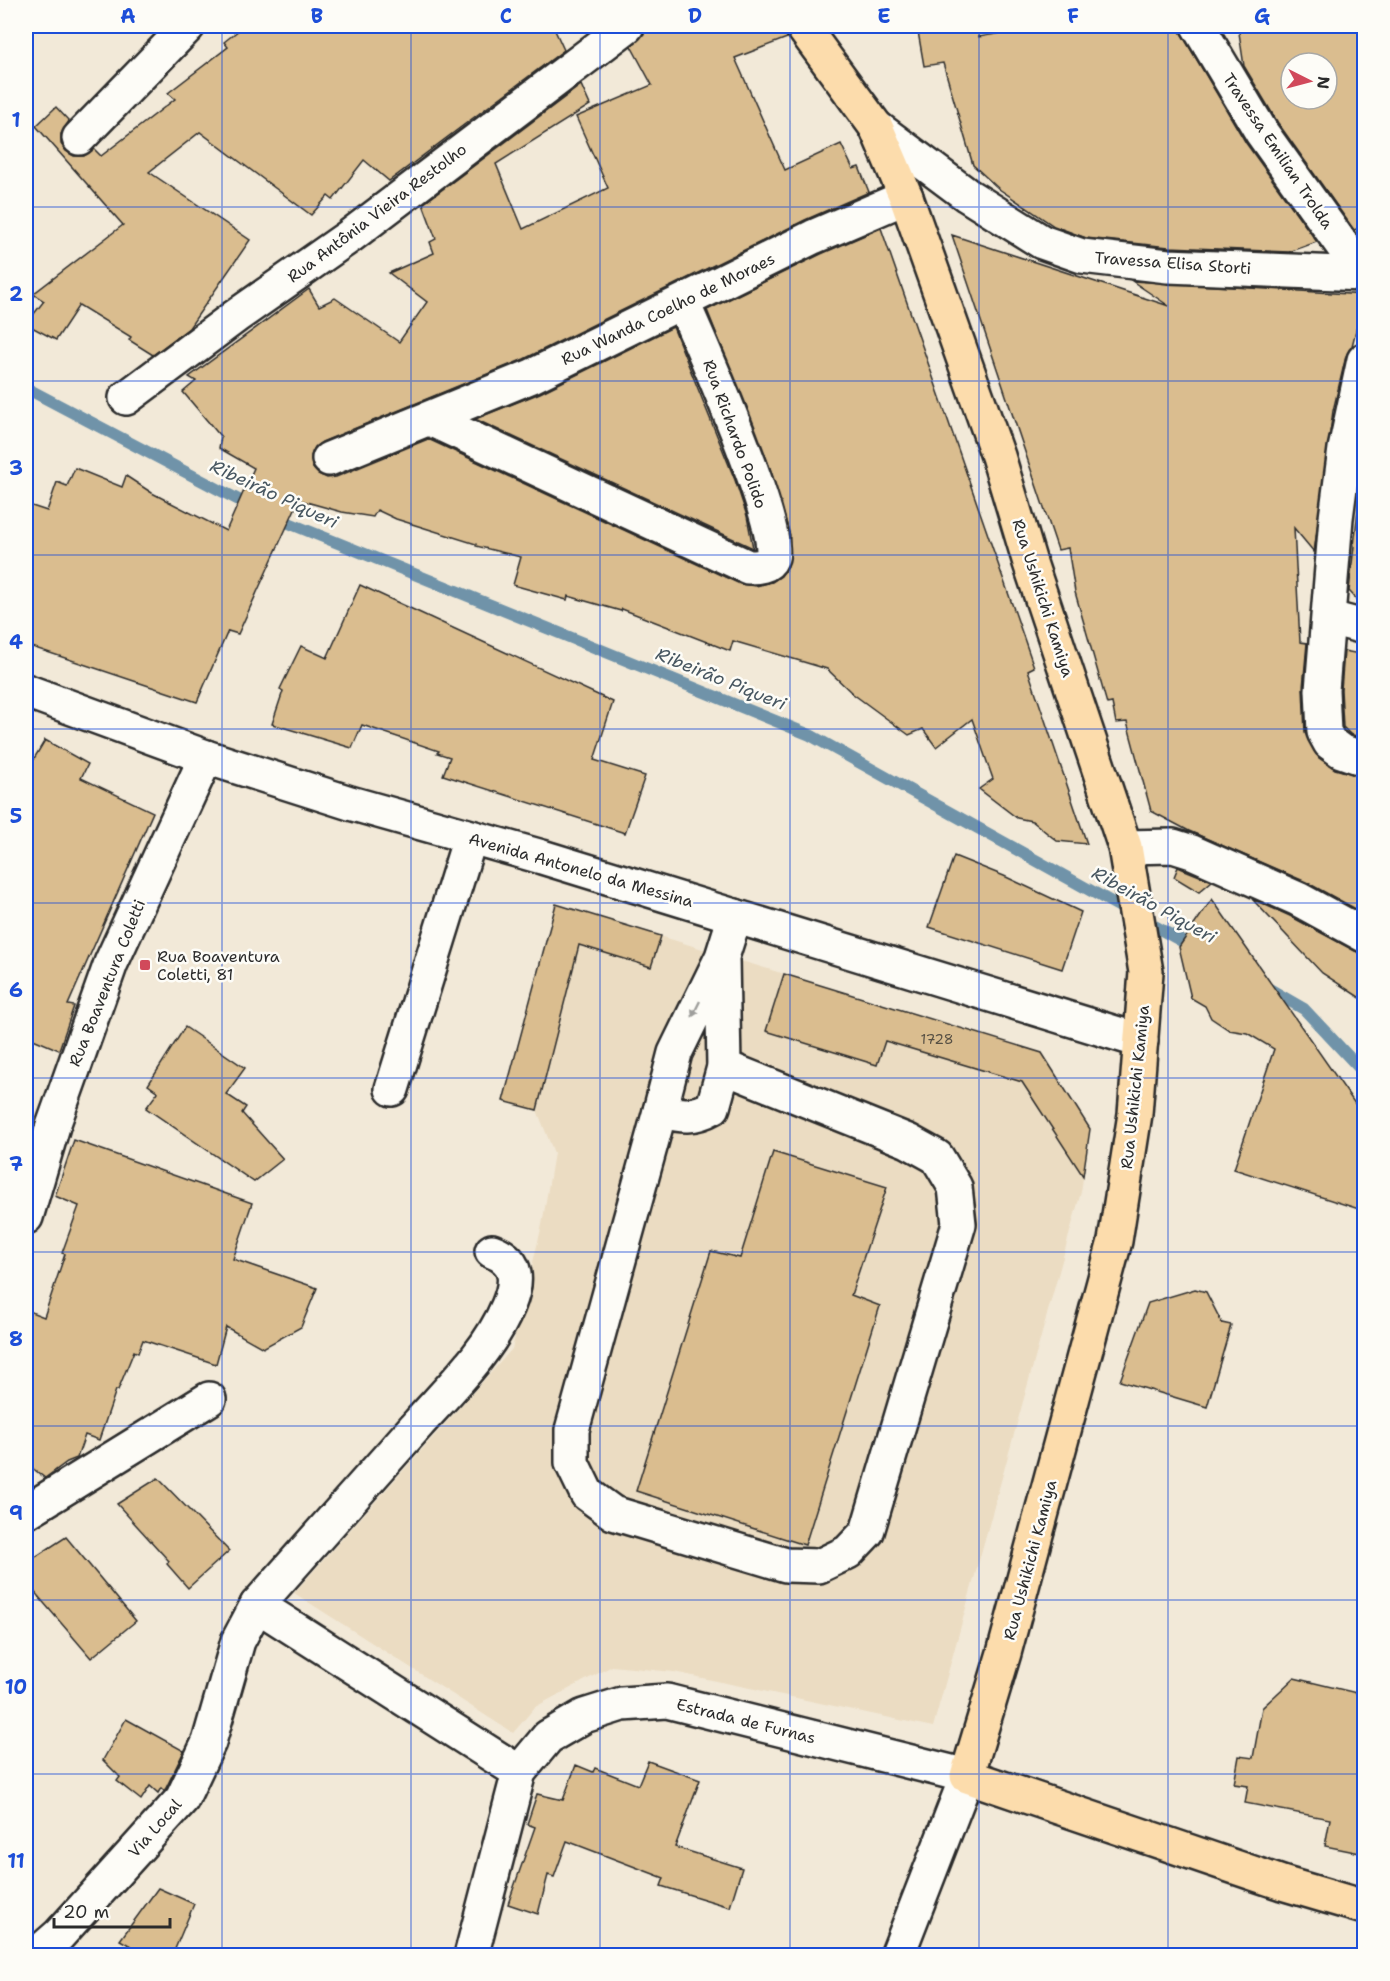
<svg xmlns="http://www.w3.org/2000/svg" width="1390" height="1981" font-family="'Shantell Sans',sans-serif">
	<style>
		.built { fill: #ebdcc2 }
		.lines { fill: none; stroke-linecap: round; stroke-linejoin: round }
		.stream { stroke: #6f93a9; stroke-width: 12 }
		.building { fill: #dabd8f; stroke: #2b2b2b; stroke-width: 1.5; fill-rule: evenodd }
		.minor-casing { stroke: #2b2b2b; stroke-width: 38 }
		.major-casing { stroke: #2b2b2b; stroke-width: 38 }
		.minor { stroke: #fdfcf7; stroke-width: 33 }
		.major { stroke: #fcdcac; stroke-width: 33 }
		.oneway { fill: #9e9e9b }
		.grid { fill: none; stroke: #1d4ed8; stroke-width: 1.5; stroke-opacity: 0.55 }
		.poi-dot { fill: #d1495b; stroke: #fdfcf7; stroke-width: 2 }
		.labels { text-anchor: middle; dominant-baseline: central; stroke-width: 5; stroke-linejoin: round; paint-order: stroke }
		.number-label { font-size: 14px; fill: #575044 }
		.street-label { font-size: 16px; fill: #2b2b2b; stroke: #fdfcf7 }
		.poi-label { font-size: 16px; fill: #2b2b2b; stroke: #fdfcf7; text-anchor: start }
		.water-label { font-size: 18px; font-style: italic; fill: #475660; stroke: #fdfcf7 }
		.neatline { fill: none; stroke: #1d4ed8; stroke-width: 2 }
		.grid-label { font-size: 20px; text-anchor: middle; font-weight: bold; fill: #1d4ed8 }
	</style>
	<rect width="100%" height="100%" fill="#f2e9d8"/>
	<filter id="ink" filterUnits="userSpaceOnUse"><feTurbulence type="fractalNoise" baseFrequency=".0167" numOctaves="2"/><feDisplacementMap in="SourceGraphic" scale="12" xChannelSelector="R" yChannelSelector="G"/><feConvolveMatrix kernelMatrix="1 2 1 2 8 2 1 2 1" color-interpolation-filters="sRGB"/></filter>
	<g filter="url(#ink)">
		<polygon class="built" points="556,904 1042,1053 1090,1129 1081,1192 933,1727 674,1672 612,1666 535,1707 513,1733 294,1593 512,1349 542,1225 554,1153 537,1110 503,1101"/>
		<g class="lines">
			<g class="stream">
				<polyline points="26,388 252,507"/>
				<polyline points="274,517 810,735 1196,949"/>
				<polyline points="1264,986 1304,1009 1364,1073"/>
			</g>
		</g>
		<g class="building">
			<polygon points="244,26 553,26 564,50 389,181 364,160 333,200 328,196 311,215 200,132 149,172 250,240 189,328 153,355 129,340 131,337 79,305 56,340 26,324 44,301 33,294 123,225 36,126 56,107 69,121 61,134 61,144 66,151 74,156 84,156 94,149 101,156 175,99 168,93 228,47 224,42"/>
			<polygon points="645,26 784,26 787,38 735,58 785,170 841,144 853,169 859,167 869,192 805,220 524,359 322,442 315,447 311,456 312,467 318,474 327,478 336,477 428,439 740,584 756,586 772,582 781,576 788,566 790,535 770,468 707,310 821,254 881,228 1034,667 1028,670 1087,844 1057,841 1032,821 1017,818 979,789 993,779 972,719 936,747 923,729 909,735 853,694 827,669 733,641 730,651 622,609 621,611 568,596 567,600 513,585 521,557 476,546 476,544 396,519 377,510 373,517 342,512 299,500 238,634 228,631 197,702 26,645 26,504 47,511 57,482 67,486 75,468 122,487 126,476 152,493 226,531 254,468 219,448 221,437 183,392 196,381 189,377 309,289 319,306 335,298 399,342 427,302 389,273 434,253 430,242 436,239 423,204 581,85 590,105 496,164 523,229 608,188 576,117 652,85 631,46 644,34"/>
			<polygon points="917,26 977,26 979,37 1042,26 1177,26 1246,143 1317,242 1289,252 1169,247 1086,238 1054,226 999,189 973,165 943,63 924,66"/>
			<path d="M 1238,26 L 1365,26 L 1365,226 L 1354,230 L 1278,123 L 1244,66 ZM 1291,63 L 1327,63 L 1327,99 L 1291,99 Z"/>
			<polygon points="952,235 1169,306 1132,281 1365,295 1352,346 1346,356 1333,411 1314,552 1294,528 1300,642 1307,643 1303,688 1305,733 1319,758 1335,769 1365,777 1365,914 1306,882 1189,831 1151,811 1127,722 1116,723 1112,703 1107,704 1075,592 1068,548 1058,550"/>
			<polygon points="673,327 735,480 747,516 753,548 475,419 540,393"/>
			<polygon points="1365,447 1365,608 1349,591"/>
			<polygon points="360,585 613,702 594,760 645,776 625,833 443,775 450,757 437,753 439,751 362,725 352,748 272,724 283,691 280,689 301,646 327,658"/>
			<polygon points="1344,651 1365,655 1365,739 1350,734 1343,727 1341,690"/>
			<polygon points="45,740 88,764 81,778 153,812 68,1005 74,1006 59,1050 26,1036 26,772"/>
			<polygon points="954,856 1004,876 1081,912 1062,969 929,927"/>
			<polygon points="1178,867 1185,870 1212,881 1199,892 1174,877"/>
			<polygon points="1212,899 1365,1118 1365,1211 1234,1169 1274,1049 1247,1033 1229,1030 1211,1018 1205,1006 1191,998 1179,947"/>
			<polygon points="1252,899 1290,916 1355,951 1365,954 1365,1001 1322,973"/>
			<polygon points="556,904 661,936 651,967 579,945 537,1110 503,1101"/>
			<polygon points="784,974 1042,1053 1090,1129 1083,1176 1022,1082 885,1041 877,1065 766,1031"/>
			<polygon points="185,1027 245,1068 226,1094 246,1107 242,1113 283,1159 254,1182 146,1108 158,1092 148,1085"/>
			<polygon points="74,1140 252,1203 233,1259 317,1288 301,1327 263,1348 226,1327 216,1364 143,1340 138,1353 134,1351 118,1390 116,1390 99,1440 85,1435 77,1458 67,1462 45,1478 26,1463 26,1310 44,1317 65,1254 62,1253 79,1206 55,1196"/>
			<polygon points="773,1152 887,1187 851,1295 880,1306 805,1545 636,1491 711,1251 740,1258"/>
			<polygon points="1195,1289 1206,1292 1222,1323 1231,1325 1207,1407 1120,1381 1148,1303"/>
			<polygon points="158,1478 229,1551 188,1588 167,1564 169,1561 117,1504"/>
			<polygon points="66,1537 136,1621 91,1658 26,1582 26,1563"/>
			<polygon points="1294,1678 1365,1695 1365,1854 1325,1846 1330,1819 1245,1803 1248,1786 1234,1784 1239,1756 1253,1758 1262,1708"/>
			<polygon points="126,1719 184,1751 166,1788 164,1791 161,1788 158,1793 150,1786 141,1800 117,1781 120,1777 103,1760"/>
			<polygon points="648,1761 700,1780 675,1847 742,1868 730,1907 661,1886 664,1878 567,1841 554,1877 548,1875 538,1914 508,1904 535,1827 527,1824 537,1794 563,1800 576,1765 593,1772 595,1768 638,1785"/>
			<polygon points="158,1888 194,1904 172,1956 149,1956 120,1940"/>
		</g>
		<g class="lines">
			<g class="minor-casing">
				<g id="minor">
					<polyline points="1198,26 1262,133 1362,273"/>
					<polyline points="876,127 967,195 1042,242 1082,256 1168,266 1364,274"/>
					<polyline points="79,138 188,26"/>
					<polyline points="1364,360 1345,449 1336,518 1322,690 1324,732 1330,743 1341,751 1364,759"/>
					<polyline points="126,398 236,316 350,236 627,26"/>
					<path d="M 430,419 L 748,567 C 757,567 768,567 772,557 C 783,530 699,339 683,303"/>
					<polyline points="329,459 532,376 813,237 906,197"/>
					<polyline points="1330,618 1364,627"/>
					<polyline points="26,691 206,757 350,803 542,857 1141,1041"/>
					<polyline points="1125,847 1173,846 1192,852 1298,899 1364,935"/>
					<path d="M 722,957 L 724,1067 L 713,1107 C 694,1118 681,1116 660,1111 L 675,1053 L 722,957 L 735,916"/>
					<polyline points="392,1089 470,838"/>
					<polyline points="660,1111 572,1430 572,1463 587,1494 613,1513 786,1565 819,1566 848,1552 867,1532 959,1224 955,1187 937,1157 908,1141 724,1067"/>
					<polyline points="26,1217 53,1126 111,963 206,757"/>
					<polyline points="26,1512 209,1399"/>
					<polyline points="257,1605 519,1772"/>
					<path d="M 35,1956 L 59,1935 L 182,1799 L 209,1742 L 238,1641 L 257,1605 C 310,1545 364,1485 417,1425 C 449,1389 489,1352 508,1306 C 518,1282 519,1261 492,1251"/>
					<polyline points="471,1956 519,1772 548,1737 584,1716 622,1704 667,1701 967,1776 897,1956"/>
				</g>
			</g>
			<g class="major-casing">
				<polyline id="major" points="802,26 876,127 906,197 998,456 1030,563 1125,847 1146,972 1135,1114 1115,1241 1004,1653 967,1776 1282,1883 1364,1907"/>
			</g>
			<use href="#minor" class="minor"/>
			<use href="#major" class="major"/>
		</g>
		<defs><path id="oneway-solid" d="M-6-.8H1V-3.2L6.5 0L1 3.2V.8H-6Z" transform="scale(1.5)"/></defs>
		<use class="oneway" href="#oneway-solid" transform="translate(696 1009) rotate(116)"/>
	</g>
	<path class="grid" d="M 222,26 L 222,1956M 411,26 L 411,1956M 600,26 L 600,1956M 790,26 L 790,1956M 979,26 L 979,1956M 1168,26 L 1168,1956M 26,207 L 1364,207M 26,381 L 1364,381M 26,555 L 1364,555M 26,729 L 1364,729M 26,903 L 1364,903M 26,1078 L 1364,1078M 26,1252 L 1364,1252M 26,1426 L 1364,1426M 26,1600 L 1364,1600M 26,1774 L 1364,1774"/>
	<rect class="poi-dot" x="139" y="959" width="12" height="12" rx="3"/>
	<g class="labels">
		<g class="number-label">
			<text x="937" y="1039">1728</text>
		</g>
		<g class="street-label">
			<text transform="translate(1278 151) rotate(56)">Travessa Emilian Trolda</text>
			<text transform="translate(377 213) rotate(-37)">Rua Antônia Vieira Restolho</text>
			<text transform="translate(1173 263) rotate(4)">Travessa Elisa Storti</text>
			<text transform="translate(668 309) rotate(-26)">Rua Wanda Coelho de Moraes</text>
			<text transform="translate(735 434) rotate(70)">Rua Richardo Polido</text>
			<text transform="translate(1043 598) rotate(72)">Rua Ushikichi Kamiya</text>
			<text transform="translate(581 870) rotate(16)">Avenida Antonelo da Messina</text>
			<text transform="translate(107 983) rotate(-68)">Rua Boaventura Coletti</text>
			<text transform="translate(1135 1087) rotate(-84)">Rua Ushikichi Kamiya</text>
			<text transform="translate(1030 1560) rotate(-75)">Rua Ushikichi Kamiya</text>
			<text transform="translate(746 1721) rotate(14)">Estrada de Furnas</text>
			<text transform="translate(155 1828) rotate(-49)">Via Local</text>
		</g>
		<g class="poi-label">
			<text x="157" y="956">Rua Boaventura<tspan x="157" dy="18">Coletti, 81</tspan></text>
		</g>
		<g class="water-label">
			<text transform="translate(274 494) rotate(25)">Ribeirão Piqueri</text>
			<text transform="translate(721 679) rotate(22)">Ribeirão Piqueri</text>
			<text transform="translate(1154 905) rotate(29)">Ribeirão Piqueri</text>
		</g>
	</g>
	<rect width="1390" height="1981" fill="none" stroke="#fdfcf7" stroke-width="66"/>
	<g transform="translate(1309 81) rotate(96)"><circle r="28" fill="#fdfcf7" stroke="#a9a8a5" stroke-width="1.5"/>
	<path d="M0-4.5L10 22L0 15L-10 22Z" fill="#d1495b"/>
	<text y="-9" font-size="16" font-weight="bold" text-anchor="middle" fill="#2b2b2b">N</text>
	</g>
	<path d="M54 1918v9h116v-9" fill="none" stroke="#2b2b2b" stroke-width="3"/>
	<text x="63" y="1918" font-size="18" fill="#2b2b2b" stroke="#fdfcf7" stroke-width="4.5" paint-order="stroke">20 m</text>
	<rect x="33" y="33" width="1324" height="1915" class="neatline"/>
	<g class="grid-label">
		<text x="128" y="23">A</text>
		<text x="317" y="23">B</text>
		<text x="506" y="23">C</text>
		<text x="695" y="23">D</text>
		<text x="884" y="23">E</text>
		<text x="1073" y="23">F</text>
		<text x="1262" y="23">G</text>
		<text x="16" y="127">1</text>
		<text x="16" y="301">2</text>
		<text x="16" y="475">3</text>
		<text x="16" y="649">4</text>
		<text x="16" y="823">5</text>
		<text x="16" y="997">6</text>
		<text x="16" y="1171">7</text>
		<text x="16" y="1346">8</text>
		<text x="16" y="1520">9</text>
		<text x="16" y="1694">10</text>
		<text x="16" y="1868">11</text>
	</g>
</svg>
